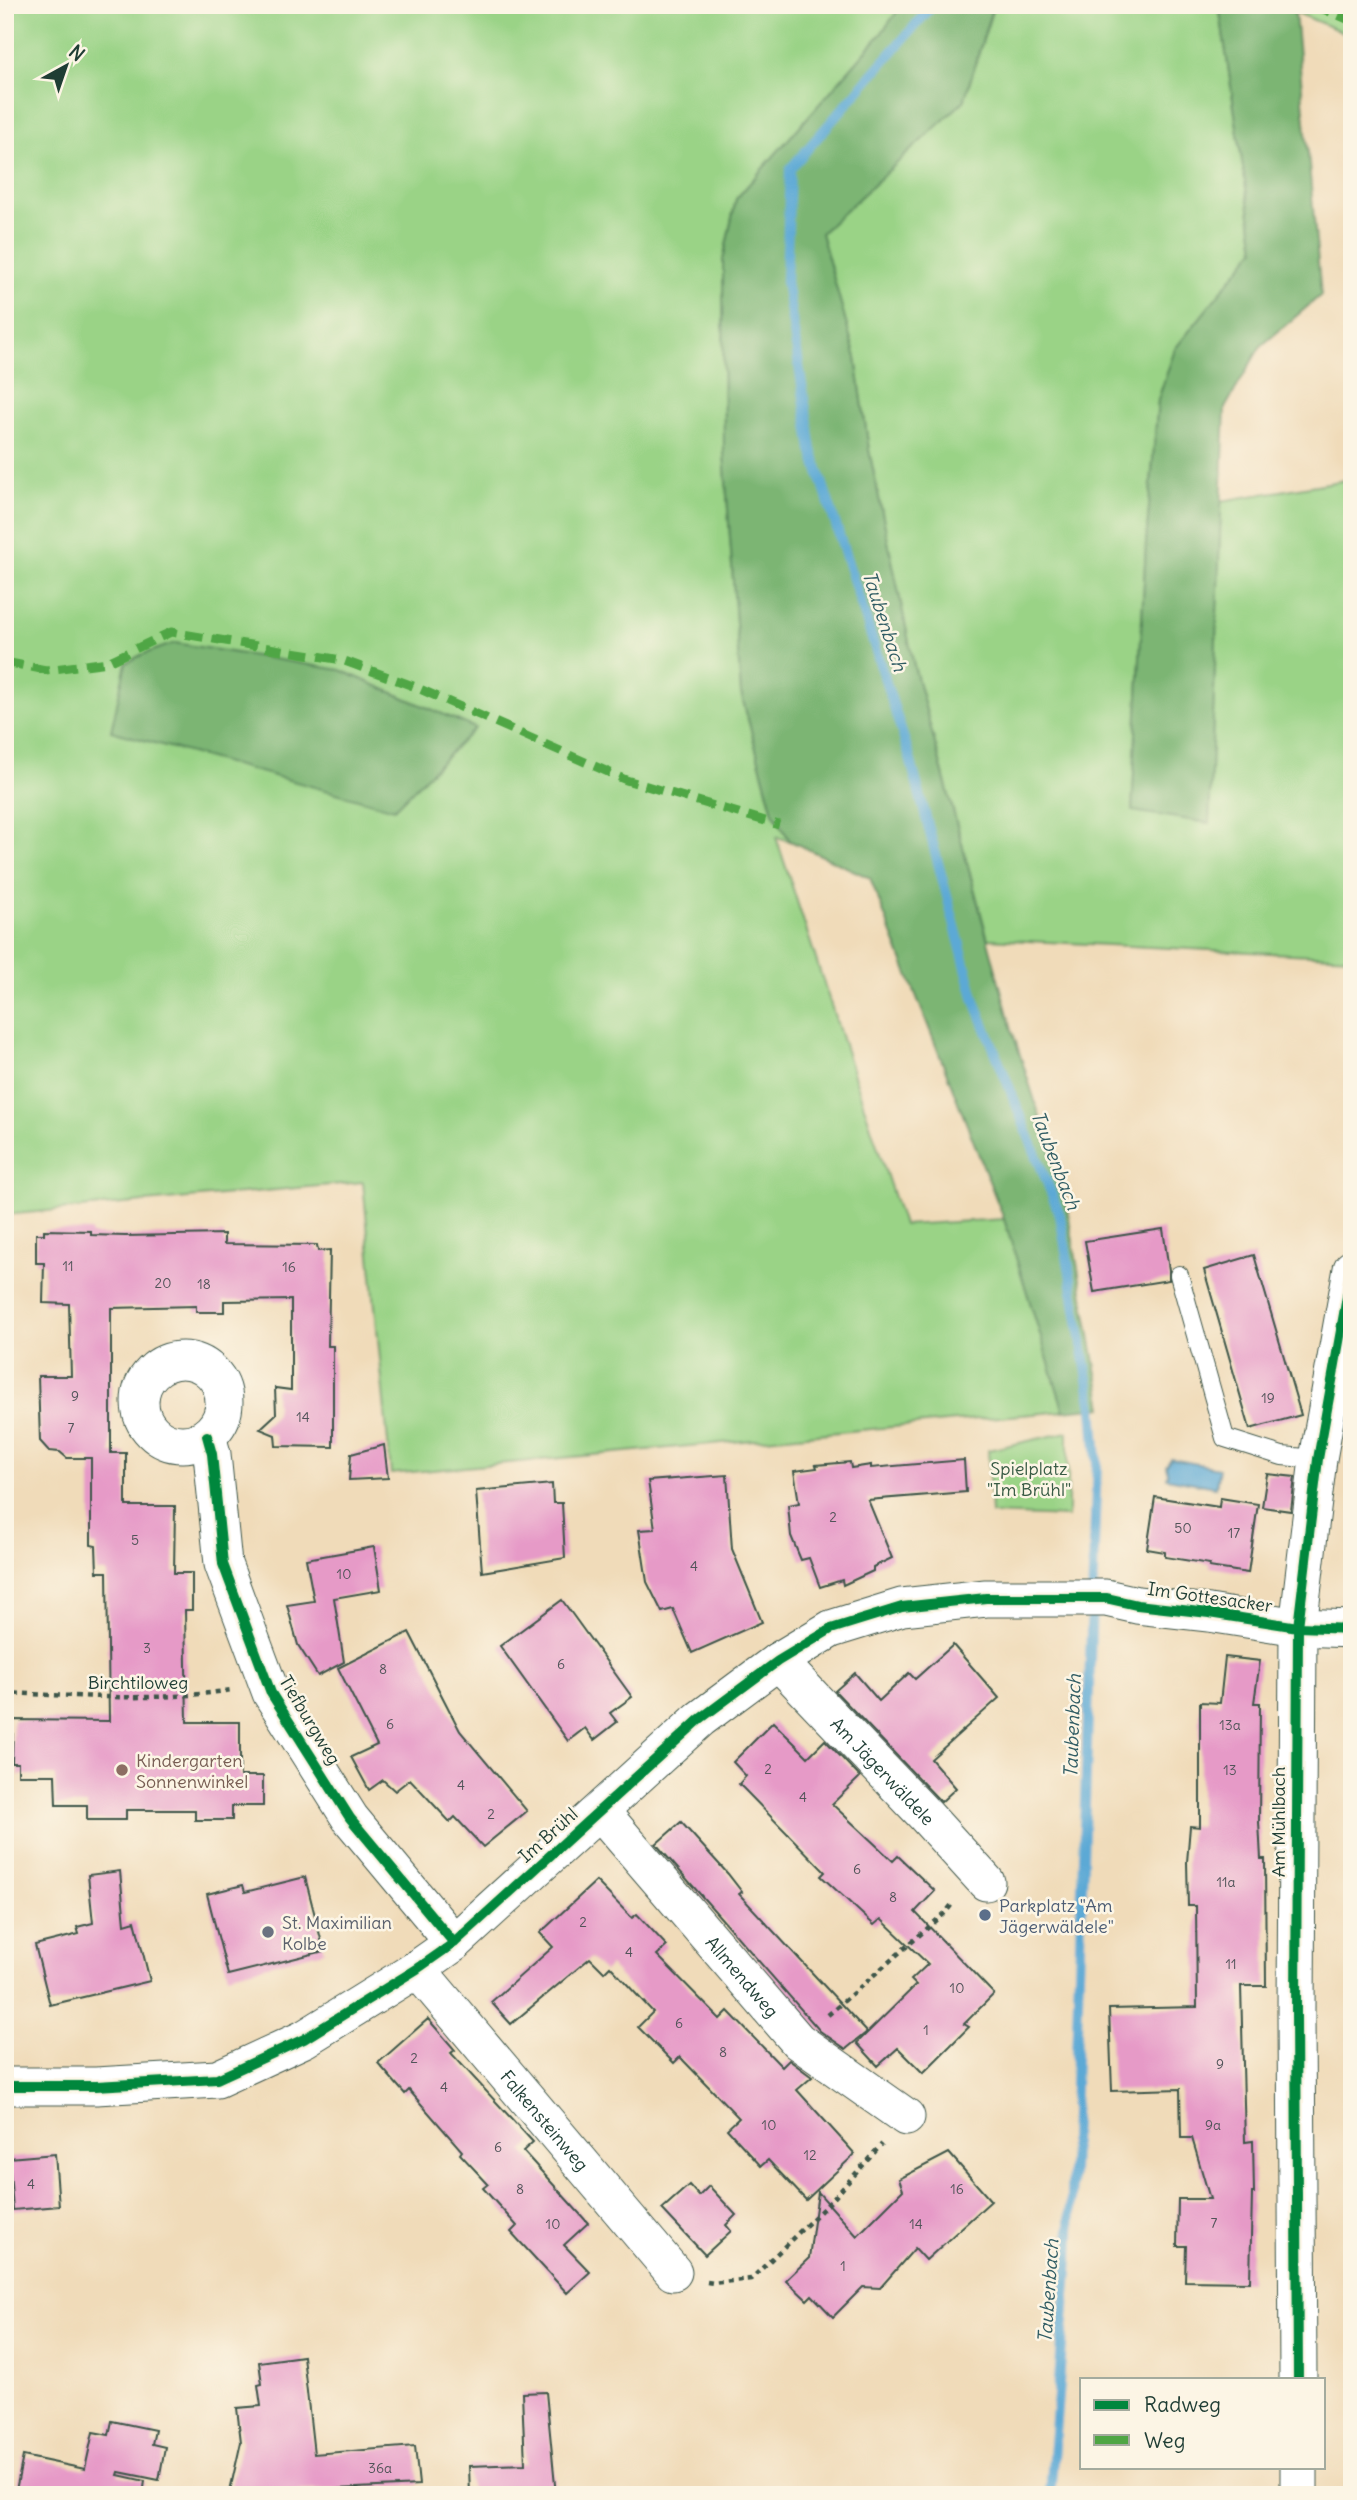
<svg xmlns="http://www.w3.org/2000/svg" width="1357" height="2500" font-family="Delius,sans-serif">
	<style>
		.green { fill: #9ad386; stroke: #5c885d; stroke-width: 2; fill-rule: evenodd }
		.forest { fill: #7bb573; stroke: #4d7954; stroke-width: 2 }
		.water { fill: #5ca9d5; stroke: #3e7384; stroke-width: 2 }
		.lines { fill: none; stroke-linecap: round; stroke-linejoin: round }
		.stream { stroke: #5ca9d5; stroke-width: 10 }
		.building { fill: #e69ac7 }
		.service-casing { stroke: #3e5548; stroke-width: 20 }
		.minor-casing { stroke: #3e5548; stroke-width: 39 }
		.path { stroke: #3e5548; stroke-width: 4.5; stroke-dasharray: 5 5; stroke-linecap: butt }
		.service { stroke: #fff; stroke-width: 18 }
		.minor { stroke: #fff; stroke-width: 37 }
		.quiet { stroke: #4fa644; stroke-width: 9; stroke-dasharray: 18 9; stroke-linecap: butt }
		.cycleway-casing { stroke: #fcf5e5; stroke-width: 15 }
		.cycleway { stroke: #00873e; stroke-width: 10 }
		.education-dot { fill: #8d6e63; stroke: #fcf5e5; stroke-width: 2.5 }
		.service-dot { fill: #5c6f8a; stroke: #fcf5e5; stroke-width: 2.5 }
		.worship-dot { fill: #6b7280; stroke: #fcf5e5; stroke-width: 2.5 }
		.labels { text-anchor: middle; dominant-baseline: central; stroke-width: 5; stroke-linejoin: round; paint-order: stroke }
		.number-label { font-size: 14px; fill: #515459 }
		.park-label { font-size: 18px; fill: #385b44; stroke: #fcf5e5 }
		.street-label { font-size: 18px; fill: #1f3d34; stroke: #fcf5e5 }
		.education-label { font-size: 18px; fill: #785e54; stroke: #fcf5e5; text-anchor: start }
		.service-label { font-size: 18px; fill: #4e5e75; stroke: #fcf5e5; text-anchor: start }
		.worship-label { font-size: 18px; fill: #5b616d; stroke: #fcf5e5; text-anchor: start }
		.water-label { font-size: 19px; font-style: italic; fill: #315d64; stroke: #fcf5e5 }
	</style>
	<rect width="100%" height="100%" fill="#fcf5e5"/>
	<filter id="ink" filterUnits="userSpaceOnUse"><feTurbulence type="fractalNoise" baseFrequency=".0143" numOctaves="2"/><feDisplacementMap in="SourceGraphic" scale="14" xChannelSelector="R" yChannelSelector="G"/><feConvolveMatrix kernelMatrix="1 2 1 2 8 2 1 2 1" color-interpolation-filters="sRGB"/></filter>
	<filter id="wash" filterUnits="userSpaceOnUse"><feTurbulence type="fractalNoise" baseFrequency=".00686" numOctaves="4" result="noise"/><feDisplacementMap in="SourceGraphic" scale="28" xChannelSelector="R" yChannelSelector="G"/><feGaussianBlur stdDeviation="1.57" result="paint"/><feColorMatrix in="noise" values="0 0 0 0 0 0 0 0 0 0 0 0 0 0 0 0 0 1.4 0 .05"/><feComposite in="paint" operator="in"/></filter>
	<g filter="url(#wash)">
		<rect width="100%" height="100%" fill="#f0dbb9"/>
		<g class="green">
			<path d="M 5,5 L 902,5 L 881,34 L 736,199 L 723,260 L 724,453 L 741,693 L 773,812 L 790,841 L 776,837 L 903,1225 L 1004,1219 L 1064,1411 L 391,1474 L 363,1182 L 5,1215 ZM 141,655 L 340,670 L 475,728 Z"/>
			<polygon points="994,5 1219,5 1255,249 1175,349 1158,400 1146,543 1132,810 1209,823 1221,501 1352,479 1352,957 988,939 914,666 869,450 856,358 821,233 964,101"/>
			<polygon points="1278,5 1339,5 1352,11 1352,36"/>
			<polygon points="1068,1432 1068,1517 991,1514 988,1450"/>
		</g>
		<g class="forest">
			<polygon points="902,5 993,5 964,101 821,233 856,358 869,450 914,666 1012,1030 1064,1191 1103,1407 1064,1411 1004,1219 870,878 790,841 773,812 741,693 724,453 723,260 736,199 881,34"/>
			<polygon points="1219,5 1278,5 1295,13 1321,295 1260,347 1225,408 1209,823 1132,811 1146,543 1158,400 1175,349 1255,249"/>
			<polygon points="175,643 340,670 475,728 394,809 111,731 126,663 141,655"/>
		</g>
		<polygon class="water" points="1171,1459 1219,1468 1216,1487 1167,1478 1168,1473 1166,1466"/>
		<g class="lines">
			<polyline class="stream" points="933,5 790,169 786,281 812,450 910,758 975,1001 1060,1215 1093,1408 1097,1461 1069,2257 1050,2495"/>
		</g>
		<g id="blocks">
			<g class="building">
				<polygon points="1163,1229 1169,1270 1169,1280 1094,1292 1085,1241"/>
				<polygon points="44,1230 91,1231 91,1235 125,1236 224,1234 224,1244 317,1245 318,1251 330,1250 328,1346 333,1346 333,1447 276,1446 275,1435 260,1429 276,1414 275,1388 291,1390 291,1300 224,1301 224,1312 196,1312 196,1306 111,1308 111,1453 126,1453 126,1506 175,1506 174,1573 192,1573 192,1610 185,1610 187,1722 240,1722 240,1776 263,1776 263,1806 232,1806 232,1820 195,1820 195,1810 126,1810 126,1820 87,1820 87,1805 56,1805 55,1775 18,1775 18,1763 12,1763 13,1720 109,1721 107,1572 97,1572 96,1546 91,1545 91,1458 67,1458 60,1452 49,1451 40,1441 38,1376 71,1376 69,1304 43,1303 44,1263 36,1263 36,1234 44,1234"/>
				<polygon points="1254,1255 1301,1415 1250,1429 1204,1270"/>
				<polygon points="384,1445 388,1478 349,1480 351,1454"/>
				<polygon points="964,1460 966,1492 868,1500 892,1558 873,1567 873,1571 843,1585 842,1580 820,1587 809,1558 801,1560 791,1536 788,1505 799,1503 794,1471 817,1468 816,1465 850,1462 851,1468 871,1465 871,1468"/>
				<polygon points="1267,1474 1295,1477 1291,1511 1262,1507"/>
				<polygon points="727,1475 732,1549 762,1622 692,1653 673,1609 662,1612 647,1582 639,1530 655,1529 648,1481"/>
				<polygon points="552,1484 553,1503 562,1503 565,1558 482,1572 476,1491"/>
				<polygon points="1155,1497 1219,1507 1220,1498 1258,1504 1248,1573 1209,1567 1210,1564 1165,1557 1165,1552 1147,1549"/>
				<polygon points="374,1547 381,1590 334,1598 344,1662 318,1676 298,1645 287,1605 314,1601 306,1559"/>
				<polygon points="562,1600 632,1697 610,1713 617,1722 594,1740 585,1728 568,1741 500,1646"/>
				<polygon points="409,1632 460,1731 527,1811 483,1847 455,1817 450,1822 410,1779 395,1791 383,1780 369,1790 351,1757 377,1745 338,1668"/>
				<polygon points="953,1645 999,1698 931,1759 956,1788 941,1802 835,1691 855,1673 879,1701 909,1673 915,1679"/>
				<polygon points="1225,1657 1260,1661 1254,1703 1260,1703 1259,1822 1261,1859 1265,1859 1266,1986 1241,1986 1245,2142 1253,2141 1254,2193 1252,2193 1250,2282 1185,2281 1186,2246 1177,2246 1178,2199 1210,2199 1192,2138 1181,2138 1180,2089 1112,2091 1109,2009 1197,2007 1196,1906 1188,1906 1187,1862 1190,1826 1200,1827 1200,1702 1220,1703"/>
				<polygon points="773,1722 808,1757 825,1740 860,1777 832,1804 893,1861 898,1856 935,1891 915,1912 994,1994 964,2024 969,2027 923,2073 898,2048 878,2066 857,2043 916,1985 911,1980 928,1964 881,1919 874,1925 821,1876 825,1872 739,1784 746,1776 733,1762"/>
				<polygon points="681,1822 728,1874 742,1892 739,1894 867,2032 846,2049 820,2031 656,1844"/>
				<polygon points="120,1871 125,1924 135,1921 150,1981 50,2005 35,1945 79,1934 77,1927 93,1923 88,1875"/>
				<polygon points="305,1877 324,1951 228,1975 207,1894 243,1885 245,1892"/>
				<polygon points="596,1881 632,1918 637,1914 667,1946 657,1955 720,2019 728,2011 782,2067 789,2060 812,2077 797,2090 855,2154 806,2200 768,2160 761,2166 727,2129 739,2118 680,2057 674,2063 638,2027 653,2012 610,1966 604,1972 590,1958 511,2024 491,2002 553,1947 540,1933"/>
				<polygon points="428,2019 455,2050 451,2053 533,2142 523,2151 588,2223 564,2245 590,2272 567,2293 511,2232 517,2226 483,2188 488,2184 460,2154 462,2151 409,2090 405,2094 378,2063"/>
				<polygon points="949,2153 991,2201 926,2260 915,2248 880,2288 863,2287 833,2317 812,2295 807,2300 786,2280 809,2258 818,2192 857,2236 903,2190 899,2179"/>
				<polygon points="55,2154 59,2206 13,2210 9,2158"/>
				<polygon points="689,2185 699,2196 709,2186 736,2215 726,2225 731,2231 705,2255 662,2209"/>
				<polygon points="303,2356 314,2454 415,2446 419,2485 294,2491 293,2495 229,2495 241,2442 237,2408 261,2406 258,2385 262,2384 259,2362"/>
				<polygon points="546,2392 556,2495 470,2495 469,2466 525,2464 522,2393"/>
				<polygon points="112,2421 155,2430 152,2444 165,2447 159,2480 119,2472 118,2475 145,2481 143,2495 15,2495 23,2456 85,2469 93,2432 109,2435"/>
			</g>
		</g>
	</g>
	<g filter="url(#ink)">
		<use href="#blocks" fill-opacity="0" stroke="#3e5548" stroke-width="2"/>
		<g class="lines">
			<g class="service-casing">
				<polyline id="service" points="1179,1275 1225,1438 1282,1456 1318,1459"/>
			</g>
			<g class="minor-casing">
				<g id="minor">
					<circle cx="182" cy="1402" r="42"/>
					<polyline points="207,1436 212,1454 223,1564 271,1693 350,1818 454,1943"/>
					<path id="s1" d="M 778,1661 L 925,1815 L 986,1882"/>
					<path id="s2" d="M 601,1812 L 798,2041 L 906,2117"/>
					<path id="s3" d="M 417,1969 L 673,2272"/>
					<polyline points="5,2086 96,2086 217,2079 304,2039 417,1969 454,1943 700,1719 778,1661 831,1629 902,1607 986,1598 1106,1598 1137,1605 1209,1613 1298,1627 1352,1629"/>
					<polyline points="1298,2379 1296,2013 1298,1627 1318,1459 1352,1269"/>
					<polyline points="1299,2467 1299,2495"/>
				</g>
			</g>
			<g class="path">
				<path d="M 5,1693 C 80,1696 157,1702 231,1690"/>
				<polyline points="828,2015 945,1913 954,1902"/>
				<polyline points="707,2282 713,2283 751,2279 833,2199 882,2144"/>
			</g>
			<use href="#service" class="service"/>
			<use href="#minor" class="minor"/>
			<g class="quiet">
				<polyline points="1314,5 1352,21"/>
				<polyline points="5,662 46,670 108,662 171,632 342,660 413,686 626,780 779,825"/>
			</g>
			<g class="cycleway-casing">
				<g id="cycleway">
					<polyline points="207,1436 212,1454 223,1564 271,1693 350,1818 454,1943"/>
					<polyline points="5,2086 96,2086 217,2079 304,2039 417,1969 454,1943 700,1719 778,1661 831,1629 902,1607 986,1598 1106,1598 1137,1605 1209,1613 1298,1627 1352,1629"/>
					<polyline points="1298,2379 1296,2013 1298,1627 1318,1459 1352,1269"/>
				</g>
			</g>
			<use href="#cycleway" class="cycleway"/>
		</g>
	</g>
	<circle class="education-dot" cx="122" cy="1770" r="7"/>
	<circle class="service-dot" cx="985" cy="1915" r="7"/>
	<circle class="worship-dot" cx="268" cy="1932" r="7"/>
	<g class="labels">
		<g class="number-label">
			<text x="68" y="1266">11</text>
			<text x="289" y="1267">16</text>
			<text x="163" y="1283">20</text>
			<text x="204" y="1284">18</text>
			<text x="75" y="1396">9</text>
			<text x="1268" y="1398">19</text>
			<text x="303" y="1417">14</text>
			<text x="71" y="1428">7</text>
			<text x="833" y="1517">2</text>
			<text x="1183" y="1528">50</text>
			<text x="1234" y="1533">17</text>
			<text x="135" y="1540">5</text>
			<text x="694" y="1566">4</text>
			<text x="344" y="1574">10</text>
			<text x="147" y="1648">3</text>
			<text x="561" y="1664">6</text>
			<text x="383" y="1669">8</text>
			<text x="390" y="1724">6</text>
			<text x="1230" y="1725">13a</text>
			<text x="768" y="1769">2</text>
			<text x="1230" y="1770">13</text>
			<text x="461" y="1785">4</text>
			<text x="803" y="1797">4</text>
			<text x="491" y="1814">2</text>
			<text x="857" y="1869">6</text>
			<text x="1226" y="1882">11a</text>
			<text x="893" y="1897">8</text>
			<text x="583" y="1922">2</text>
			<text x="629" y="1952">4</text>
			<text x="1231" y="1964">11</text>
			<text x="957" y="1988">10</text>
			<text x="679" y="2023">6</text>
			<text x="926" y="2030">1</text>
			<text x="723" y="2052">8</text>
			<text x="414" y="2058">2</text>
			<text x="1220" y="2064">9</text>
			<text x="444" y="2087">4</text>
			<text x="769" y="2125">10</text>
			<text x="1213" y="2125">9a</text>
			<text x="498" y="2147">6</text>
			<text x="810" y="2155">12</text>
			<text x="31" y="2184">4</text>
			<text x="520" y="2189">8</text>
			<text x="957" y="2189">16</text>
			<text x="1214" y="2223">7</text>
			<text x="553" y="2224">10</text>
			<text x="916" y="2224">14</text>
			<text x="843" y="2266">1</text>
			<text x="380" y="2468">36a</text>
		</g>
		<g class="park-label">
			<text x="1029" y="1468">Spielplatz<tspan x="1029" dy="21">"Im Brühl"</tspan></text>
		</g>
		<g class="street-label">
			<text transform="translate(1210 1597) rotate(8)">Im Gottesacker</text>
			<text x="138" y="1682">Birchtiloweg</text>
			<text transform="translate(310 1720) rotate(59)">Tiefburgweg</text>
			<text stroke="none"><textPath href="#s1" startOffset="152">Am Jägerwäldele</textPath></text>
			<text transform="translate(1278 1822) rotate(-90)">Am Mühlbach</text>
			<text transform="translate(548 1835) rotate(-42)">Im Brühl</text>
			<text stroke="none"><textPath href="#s2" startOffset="217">Allmendweg</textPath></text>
			<text stroke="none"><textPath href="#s3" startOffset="198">Falkensteinweg</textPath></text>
		</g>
		<g class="education-label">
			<text x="136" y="1760">Kindergarten<tspan x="136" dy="21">Sonnenwinkel</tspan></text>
		</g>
		<g class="service-label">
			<text x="999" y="1905">Parkplatz "Am<tspan x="999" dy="21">Jägerwäldele"</tspan></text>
		</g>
		<g class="worship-label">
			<text x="282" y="1922">St. Maximilian<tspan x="282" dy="21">Kolbe</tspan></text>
		</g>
		<g class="water-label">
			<text transform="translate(885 621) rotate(72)">Taubenbach</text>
			<text transform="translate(1056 1160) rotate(69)">Taubenbach</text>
			<text transform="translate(1072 1726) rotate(-88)">Taubenbach</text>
			<text transform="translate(1048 2291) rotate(-86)">Taubenbach</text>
		</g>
	</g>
	<rect width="1357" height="2500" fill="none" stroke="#fcf5e5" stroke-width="28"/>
	<rect x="1080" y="2378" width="245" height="91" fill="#fcf5e5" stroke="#a4ab9e" stroke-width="2"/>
	<rect x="1094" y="2400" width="35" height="10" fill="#00873e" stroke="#a4ab9e" stroke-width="2"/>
	<text x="1144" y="2412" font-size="21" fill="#1f3d34">Radweg</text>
	<rect x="1094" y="2435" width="35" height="10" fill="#4fa644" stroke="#a4ab9e" stroke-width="2"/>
	<text x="1144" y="2448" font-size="21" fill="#1f3d34">Weg</text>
	<g transform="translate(66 66) rotate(40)" stroke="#fcf5e5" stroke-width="5" paint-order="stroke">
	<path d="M0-5L12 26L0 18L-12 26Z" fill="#1f3d34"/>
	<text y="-10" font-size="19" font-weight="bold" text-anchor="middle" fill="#1f3d34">N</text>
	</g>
</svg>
